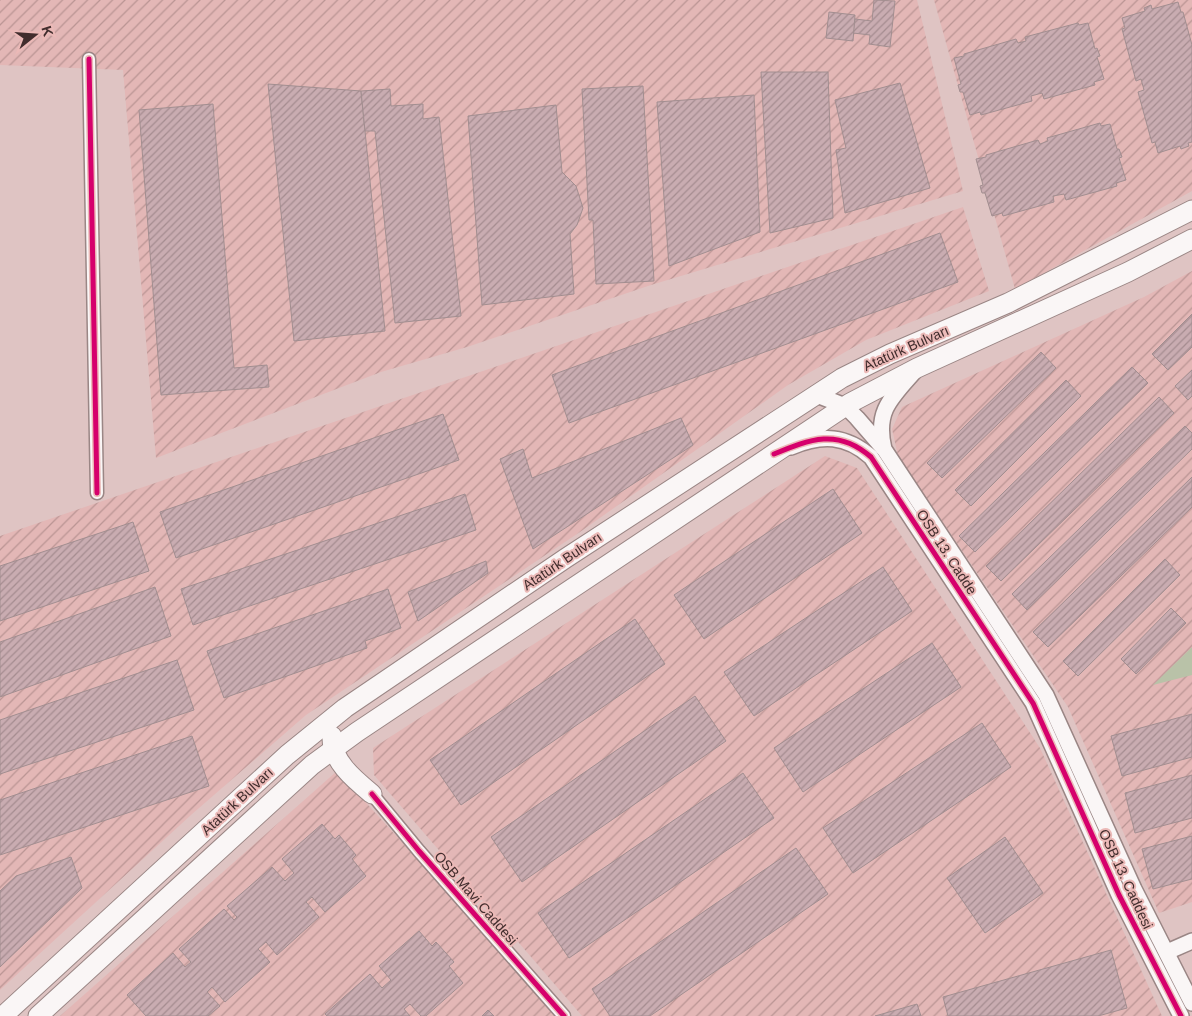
<svg xmlns="http://www.w3.org/2000/svg" width="1192" height="1016" font-family="Helvetica,sans-serif">
	<style>
		.industrial { fill: url(#industrial-furrows) }
		.grass { fill: #b9c2a8 }
		.building { fill: url(#building-hatch); stroke: #a28e90 }
		.lines { fill: none; stroke-linecap: round; stroke-linejoin: round }
		.minor-casing { stroke: #9a8685; stroke-width: 15 }
		.tertiary-casing { stroke: #9a8685; stroke-width: 18 }
		.primary-casing { stroke: #9a8685; stroke-width: 21 }
		.minor { stroke: #faf6f6; stroke-width: 12 }
		.tertiary { stroke: #faf6f6; stroke-width: 15 }
		.primary { stroke: #faf6f6; stroke-width: 19 }
		.cycleway-casing { stroke: #ebb9b7; stroke-width: 8 }
		.cycleway { stroke: #d6006c; stroke-width: 5 }
		.labels { text-anchor: middle; dominant-baseline: central; stroke-width: 4; stroke-linejoin: round; paint-order: stroke }
		.street-label { font-size: 14px; fill: #412d2d; stroke: #ebb9b7 }
	</style>
	<defs>
		<pattern id="industrial-furrows" width="10" height="10" patternUnits="userSpaceOnUse" patternTransform="scale(1.25)"><rect width="10" height="10" fill="#e3b7b6"/><path d="M-1 1l2-2M0 10L10 0M9 11l2-2" fill="none" stroke="#ba9594"/></pattern>
		<pattern id="building-hatch" width="6" height="6" patternUnits="userSpaceOnUse" patternTransform="scale(1.25)"><rect width="6" height="6" fill="#c9acb1"/><path d="M-1 1l2-2M0 6l6-6M5 7l2-2" fill="none" stroke="#a58c90"/></pattern>
	</defs>
	<rect width="100%" height="100%" fill="#dfc4c3"/>
	<g class="industrial">
		<polygon points="0,0 917,0 963,191 651,285 467,347 381,372 156,458 123,70 0,65"/>
		<polygon points="934,0 1192,0 1192,191 1015,289"/>
		<polygon points="963,207 989,291 866,340 788,385 580,532 306,715 191,815 0,990 0,536"/>
		<polygon points="1192,271 1192,902 1159,913 1068,707 898,456 892,429 902,407 1144,297"/>
		<polygon points="825,456 857,468 1040,748 1162,1016 582,1016 374,775 373,748"/>
		<polygon points="337,771 561,1016 60,1016"/>
	</g>
	<polygon class="grass" points="1192,647 1192,675 1153,685"/>
	<g class="building">
		<polygon points="874,0 895,1 890,47 869,44 870,35 853,33 855,19 872,21"/>
		<polygon points="1178,2 1181,12 1183,12 1192,45 1192,142 1188,143 1189,146 1181,149 1180,146 1158,153 1155,142 1152,143 1138,92 1144,90 1141,79 1136,81 1122,29 1125,28 1122,18 1145,11 1144,8 1151,5 1152,9"/>
		<polygon points="829,12 855,15 853,41 826,38"/>
		<polygon points="1078,23 1079,25 1088,23 1095,49 1097,48 1100,56 1097,57 1104,79 1094,82 1095,85 1044,99 1042,93 1031,96 1032,101 981,115 980,112 970,115 963,92 960,92 958,85 961,84 954,58 964,56 964,54 1016,39 1018,43 1026,41 1025,37"/>
		<polygon points="761,72 828,72 833,218 770,233"/>
		<polygon points="900,83 930,188 845,213 836,150 846,148 835,100"/>
		<polygon points="268,84 361,91 385,331 294,341"/>
		<polygon points="643,86 654,281 596,284 593,220 589,220 582,89"/>
		<polygon points="390,89 391,106 423,104 423,119 439,117 461,316 395,323 375,131 365,131 361,91"/>
		<polygon points="754,95 760,232 669,266 657,102"/>
		<polygon points="213,104 234,368 267,365 269,387 161,395 139,110"/>
		<polygon points="556,105 562,172 576,186 583,208 577,225 570,234 574,294 482,305 468,116"/>
		<polygon points="1100,123 1101,126 1110,124 1117,149 1119,149 1122,157 1119,158 1126,180 1116,183 1117,186 1066,200 1064,194 1053,196 1054,202 1003,216 1002,213 992,216 985,193 982,193 980,186 983,185 976,159 986,157 986,155 1038,140 1040,144 1048,141 1047,138"/>
		<polygon points="940,233 958,282 569,423 552,375"/>
		<polygon points="1192,314 1192,347 1168,370 1152,354"/>
		<polygon points="1041,352 1056,368 942,478 927,463"/>
		<polygon points="1132,367 1148,383 975,552 959,536"/>
		<polygon points="1192,370 1192,396 1188,400 1175,386"/>
		<polygon points="1066,380 1081,396 971,506 955,490"/>
		<polygon points="1159,397 1174,413 1001,581 986,566"/>
		<polygon points="443,414 459,460 176,558 160,512"/>
		<polygon points="681,418 693,445 533,549 500,459 523,449 532,478"/>
		<polygon points="1185,426 1192,433 1192,449 1027,610 1012,594"/>
		<polygon points="1192,477 1192,507 1048,647 1033,632"/>
		<polygon points="833,489 862,533 704,639 674,595"/>
		<polygon points="465,494 476,530 193,625 181,589"/>
		<polygon points="133,522 149,571 0,621 0,566"/>
		<polygon points="1165,559 1180,575 1078,676 1063,661"/>
		<polygon points="486,561 488,573 418,621 408,592"/>
		<polygon points="883,567 912,611 754,716 724,672"/>
		<polygon points="155,587 171,636 0,697 0,642"/>
		<polygon points="388,589 401,628 365,641 367,648 224,698 207,651"/>
		<polygon points="1171,608 1186,623 1136,674 1121,659"/>
		<polygon points="635,619 665,664 461,805 430,760"/>
		<polygon points="932,643 961,687 803,792 774,748"/>
		<polygon points="177,660 194,710 0,774 0,720"/>
		<polygon points="695,696 726,741 522,882 491,837"/>
		<polygon points="1192,714 1192,757 1122,776 1111,736"/>
		<polygon points="982,723 1011,767 853,873 823,828"/>
		<polygon points="192,736 209,786 0,855 0,800"/>
		<polygon points="743,773 774,818 569,958 538,913"/>
		<polygon points="1192,775 1192,818 1135,833 1125,793"/>
		<polygon points="322,824 335,839 339,835 356,855 352,859 366,876 325,912 312,897 306,902 319,917 277,955 266,942 258,949 270,962 225,1002 212,987 207,992 220,1006 208,1016 146,1016 127,995 173,953 185,967 191,962 179,949 224,909 234,920 237,917 227,906 272,867 285,881 294,873 282,859"/>
		<polygon points="1192,836 1192,879 1153,889 1142,849"/>
		<polygon points="1005,837 1043,893 985,933 947,878"/>
		<polygon points="796,848 828,894 650,1016 610,1016 592,989"/>
		<polygon points="71,857 82,888 0,967 0,891 16,876"/>
		<polygon points="419,931 432,946 436,942 454,962 449,966 463,983 426,1016 421,1016 410,1004 404,1009 410,1016 327,1016 325,1014 370,974 382,988 391,980 379,966"/>
		<polygon points="1111,950 1127,1008 1098,1016 948,1016 943,997"/>
		<polygon points="917,1004 921,1016 875,1016"/>
		<polygon points="488,1010 494,1016 482,1016"/>
	</g>
	<g class="lines">
		<g class="minor-casing">
			<g id="minor">
				<polyline points="89,59 97,493"/>
				<polyline points="372,794 419,851 564,1016"/>
			</g>
		</g>
		<g class="tertiary-casing">
			<g id="tertiary">
				<path d="M 914,372 C 890,399 875,412 884,449 L 1046,695 L 1134,889 L 1192,1003"/>
				<polyline points="817,395 845,406 857,418 883,448"/>
				<path d="M 791,447 C 822,434 846,435 871,457 L 1033,703 L 1119,895 L 1181,1016"/>
				<polyline points="1167,952 1192,941"/>
			</g>
		</g>
		<g class="primary-casing">
			<g id="primary">
				<path d="M 332,736 C 331,761 355,780 372,794"/>
				<polyline points="3,1016 287,755 345,708 566,558 842,378 890,354 1008,303 1192,210"/>
				<polyline points="38,1016 312,765 357,732 850,403 917,368 1128,272 1192,239"/>
			</g>
		</g>
		<use href="#minor" class="minor"/>
		<use href="#tertiary" class="tertiary"/>
		<use href="#primary" class="primary"/>
		<g class="cycleway-casing">
			<g id="cycleway">
				<polyline points="89,59 97,493"/>
				<path d="M 774,454 C 810,439 838,428 871,457 L 1033,703 L 1119,895 L 1181,1016"/>
				<polyline points="372,794 419,851 564,1016"/>
			</g>
		</g>
		<use href="#cycleway" class="cycleway"/>
	</g>
	<g class="labels">
		<g class="street-label">
			<text transform="translate(906 348) rotate(-24)">Atatürk Bulvarı</text>
			<text transform="translate(947 552) rotate(57)">OSB 13. Cadde</text>
			<text transform="translate(562 561) rotate(-34)">Atatürk Bulvarı</text>
			<text transform="translate(237 801) rotate(-43)">Atatürk Bulvarı</text>
			<text transform="translate(1126 879) rotate(65)">OSB 13. Caddesi</text>
			<text transform="translate(476 898) rotate(49)">OSB Mavi Caddesi</text>
		</g>
	</g>
	<g transform="translate(35 35) rotate(73)" stroke="#ebb9b7" stroke-width="4" paint-order="stroke">
	<path d="M0-4L9 19L0 12L-9 19Z" fill="#412d2d"/>
	<text y="-8" font-size="14" font-weight="bold" text-anchor="middle" fill="#412d2d">K</text>
	</g>
</svg>
